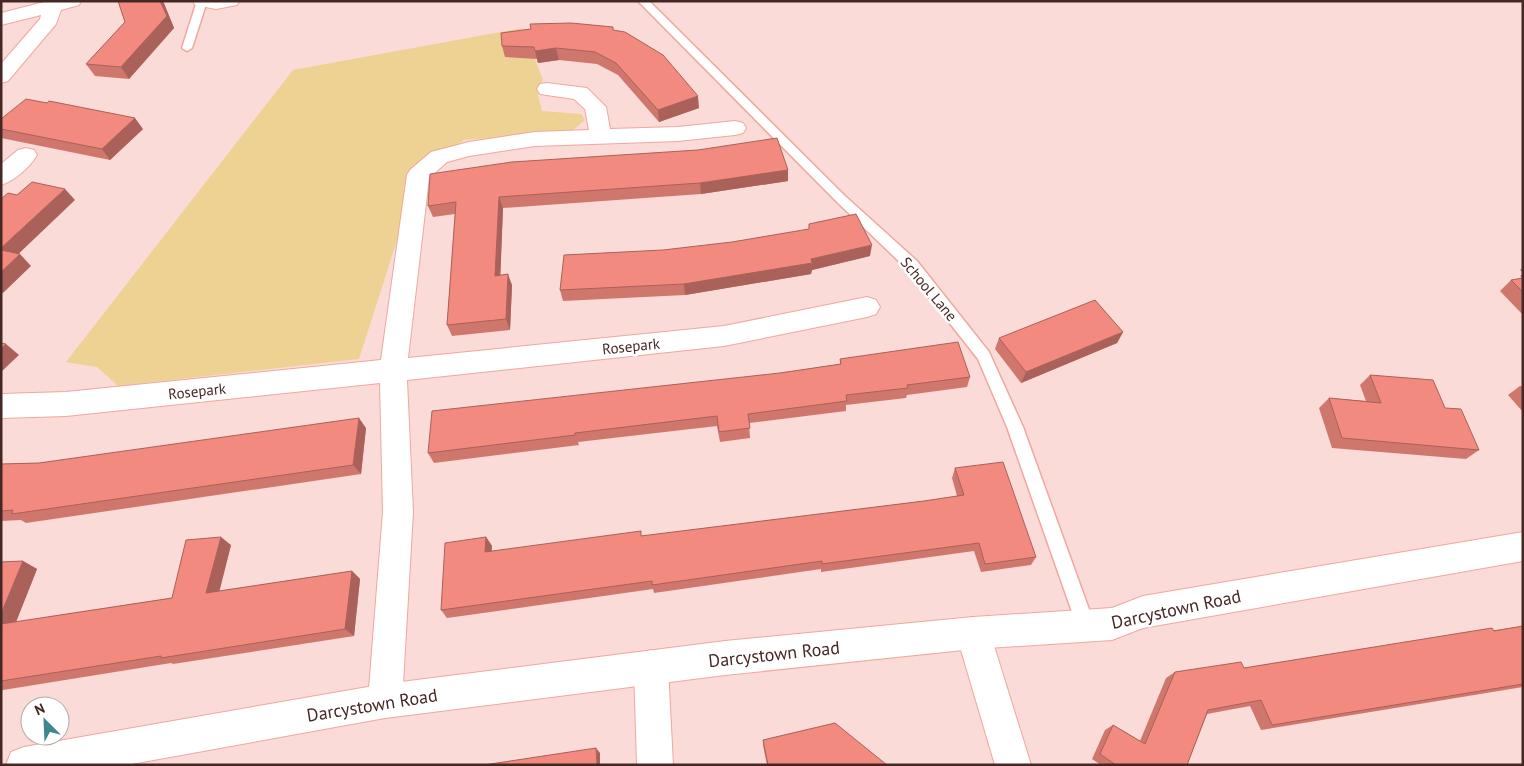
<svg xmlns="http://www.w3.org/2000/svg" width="1524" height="766" font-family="'PT Sans',sans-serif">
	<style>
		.green { fill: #edd294 }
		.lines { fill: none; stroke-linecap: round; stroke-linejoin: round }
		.service-casing { stroke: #f0a79e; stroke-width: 3 }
		.minor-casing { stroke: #f0a79e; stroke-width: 2 }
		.tertiary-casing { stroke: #f0a79e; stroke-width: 2 }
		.service { fill: #fff; fill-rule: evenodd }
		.minor { fill: #fff; fill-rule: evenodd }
		.tertiary { fill: #fff; fill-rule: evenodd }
		.wall { fill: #d0776d }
		.shaded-wall { fill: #a96159 }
		.building { fill: #f28a7f; stroke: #a96159 }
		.labels { text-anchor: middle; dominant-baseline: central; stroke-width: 5; stroke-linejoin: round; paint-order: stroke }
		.street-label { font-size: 15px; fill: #452824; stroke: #fff }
		.near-street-label { font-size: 18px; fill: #452824; stroke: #fff }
	</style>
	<rect width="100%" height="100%" fill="#fadbd7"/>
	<polygon class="green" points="523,28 543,80 537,91 542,111 581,114 585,120 572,131 464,140 439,157 418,175 359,359 118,386 97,367 66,362 293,70"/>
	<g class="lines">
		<g class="service-casing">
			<g id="service">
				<polygon points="197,1 207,1 192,48 187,51 182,48"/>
				<polygon points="638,1 649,1 845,196 917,261 989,352 1023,427 1095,626 1092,632 1086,635 1080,632 1077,626 1007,427 978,359 907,269 837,202"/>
			</g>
		</g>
		<g class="minor-casing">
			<g id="minor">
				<polygon points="48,1 81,1 79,5 61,10 56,24 8,81 1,83 1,64 40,19 41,15 1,25 1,13"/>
				<polygon points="193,1 239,1 237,5 216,9 195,5"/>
				<polygon points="547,83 587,88 606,107 610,129 678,127 735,121 743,123 746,128 743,133 735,135 678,141 535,146 469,156 447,162 429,178 408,358 724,326 867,297 876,300 880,307 876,314 867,317 724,346 407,380 413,512 402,701 397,713 385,718 373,713 368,701 383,512 380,383 66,416 1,418 1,394 66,392 381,360 407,175 410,170 431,152 469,142 535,132 589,130 585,109 574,99 540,94 537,89 540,84"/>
				<path d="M 26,148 L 34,150 L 37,155 C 30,167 14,181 1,185 L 1,164 L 18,150 Z"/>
				<polygon points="973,617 985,621 990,633 1031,765 995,765 956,633 961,621"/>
				<polygon points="651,650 663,655 668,667 673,765 637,765 634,667 639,655"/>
			</g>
		</g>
		<g class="tertiary-casing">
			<polygon id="tertiary" points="1523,532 1523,561 1143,628 1112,640 973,649 725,675 385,718 126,765 6,765 11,752 24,747 385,684 725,641 973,617 1112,608 1143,596"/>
		</g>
		<use href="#service" class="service"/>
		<use href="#minor" class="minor"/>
		<use href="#tertiary" class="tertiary"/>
	</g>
	<g class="wall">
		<polygon points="118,1 163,1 174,28 129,79 95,76 86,64 125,22"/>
		<polygon points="613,30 699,108 659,122 618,75 597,64 559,60 538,63 537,59 505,57 502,46"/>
		<polygon points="1,119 143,129 110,160 1,138"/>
		<polygon points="698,150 788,170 788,181 701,194 503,208 500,275 512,285 510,330 452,336 447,325 455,214 433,217 428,206"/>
		<polygon points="870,256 812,270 811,274 685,295 563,301 560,290"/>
		<polygon points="1523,267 1523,273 1520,270"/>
		<polygon points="1523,274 1523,315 1500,291 1511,280 1522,278 1520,276"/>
		<polygon points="1123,332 1117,343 1021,383 995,349 999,338"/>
		<polygon points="840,359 970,377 967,387 907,395 906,398 846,405 846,411 749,423 750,438 720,442 717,426 578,442 579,445 434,463 428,453 780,373 840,364"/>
		<polygon points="1370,375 1445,408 1479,450 1466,459 1332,448 1319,408 1329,398 1366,401 1360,385"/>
		<polygon points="1520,386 1523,386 1523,412 1508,395"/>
		<polygon points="366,428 361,474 26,523 21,520 1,521 1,464 39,463"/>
		<polygon points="955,468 1036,557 1031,565 981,572 974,551 821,572 821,569 654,593 653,589 447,618 441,610 486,537 492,546 491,551 642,536 924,501 957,496 952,478"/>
		<polygon points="231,545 219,591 352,571 360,579 354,636 173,664 171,663 3,690 1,692 1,562 23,561 37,569 16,622 172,598"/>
		<polygon points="1523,626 1523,687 1261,730 1250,706 1207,714 1187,765 1101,765 1092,759 1105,730 1113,725 1140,741 1166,678 1175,672 1244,668"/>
		<polygon points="763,740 887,765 767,765 763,745"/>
	</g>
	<g class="shaded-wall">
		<polygon points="160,1 163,1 174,28 129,79 121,67"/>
		<polygon points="556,48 559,60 538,63 535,51"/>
		<polygon points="698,96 699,108 659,122 658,110"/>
		<polygon points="135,118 143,129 110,160 102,149"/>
		<polygon points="788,170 788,181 701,194 700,183"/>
		<polygon points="65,189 75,200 11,261 1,252 1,248"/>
		<polygon points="499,197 503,208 500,287 495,276"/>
		<polygon points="872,245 870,256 812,270 811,274 685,295 684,284 811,259"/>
		<polygon points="20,254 31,266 3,293 1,292 1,272"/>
		<polygon points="508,274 512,285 510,330 506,319"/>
		<polygon points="1123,332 1117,343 1021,383 1026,372"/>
		<polygon points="6,344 19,355 1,372 1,349"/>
		<polygon points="359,418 366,428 361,474 353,465"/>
		<polygon points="221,537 231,545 217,601 206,593"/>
		<polygon points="486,537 492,546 491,560 485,552"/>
		<polygon points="23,561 37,569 12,632 1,627 1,614"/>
		<polygon points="352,571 360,579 354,636 345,629"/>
		<polygon points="596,748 600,753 600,765 597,765"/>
	</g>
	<g class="building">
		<polygon points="118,1 160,1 167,16 121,67 86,64 125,22"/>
		<polygon points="571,23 613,27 613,30 625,32 663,55 698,96 658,110 616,63 595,52 556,48 535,51 534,47 502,46 501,33 531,29 530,24"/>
		<polygon points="26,99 47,103 49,101 135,118 102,149 1,129 1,119"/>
		<polygon points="777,138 788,170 700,183 499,197 495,276 508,274 506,319 447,325 456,202 428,206 430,174 512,162 698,150"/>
		<polygon points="32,182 65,189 1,248 1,199 8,193 17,195"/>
		<polygon points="856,214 872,245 811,259 812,263 684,284 560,290 564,255 663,250 732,242 809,229 809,224"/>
		<polygon points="1,250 20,254 1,272"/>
		<polygon points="1523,278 1523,292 1511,280"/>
		<polygon points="1095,300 1123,332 1026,372 999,338"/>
		<polygon points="958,342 970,377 907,385 908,388 846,395 847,401 748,414 750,428 719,432 717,416 575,433 575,435 428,453 432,411 780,373 841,364 840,359"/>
		<polygon points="1,343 6,344 1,349"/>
		<polygon points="1370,375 1433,380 1445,408 1461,409 1479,450 1342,438 1329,398 1381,403"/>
		<polygon points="359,418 353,465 12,514 13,510 1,511 1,464 39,463"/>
		<polygon points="1003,462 1036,557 985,564 979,543 822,564 822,561 652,585 652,581 441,610 445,543 486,537 485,552 641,531 641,536 924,501 964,495 955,468"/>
		<polygon points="221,537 206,593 352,571 345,629 161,658 161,656 1,681 1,624 172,598 186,540"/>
		<polygon points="23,561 1,614 1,562"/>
		<polygon points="1523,626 1523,684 1272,725 1261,700 1208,710 1187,765 1116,765 1100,754 1113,725 1145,744 1175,672 1241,662 1244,668 1492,628 1494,631"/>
		<polygon points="835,723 887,765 768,765 763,740"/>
		<polygon points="596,748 597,765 484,765"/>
	</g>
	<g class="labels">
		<g class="street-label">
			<text transform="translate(929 289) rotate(50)">School Lane</text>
			<text transform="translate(631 346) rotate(-6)">Rosepark</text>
			<text transform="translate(197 391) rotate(-6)">Rosepark</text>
		</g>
		<g class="near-street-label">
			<text transform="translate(1176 609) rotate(-12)">Darcystown Road</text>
			<text transform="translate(774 654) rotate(-6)">Darcystown Road</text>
			<text transform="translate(372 705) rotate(-9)">Darcystown Road</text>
		</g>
	</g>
	<rect width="1524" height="766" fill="none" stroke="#452824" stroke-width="5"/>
	<g transform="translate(45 721) rotate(336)"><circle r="24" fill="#ffffff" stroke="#b5a9a7"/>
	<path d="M0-4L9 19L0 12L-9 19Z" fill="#3f868f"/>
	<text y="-8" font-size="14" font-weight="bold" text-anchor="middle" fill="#452824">N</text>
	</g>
</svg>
